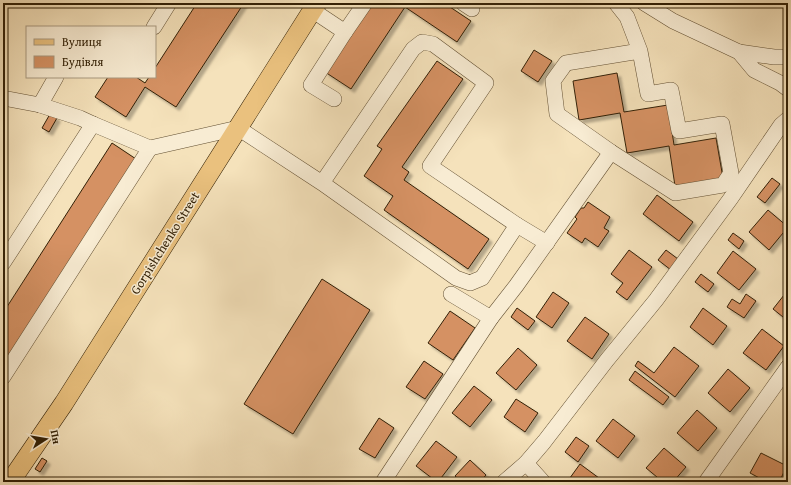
<svg xmlns="http://www.w3.org/2000/svg" width="791" height="485" font-family="'Gentium Book Plus',serif">
	<style>
		.building { fill: #d59163; stroke: #322006; filter: url(#shadow) }
		.lines { fill: none; stroke-linecap: round; stroke-linejoin: round }
		.minor-casing { stroke: #635033; stroke-width: 16 }
		.major-casing { stroke: #322006; stroke-width: 20 }
		.minor { stroke: #f8ecd3; stroke-width: 15 }
		.major { stroke: #eac17e; stroke-width: 19 }
		.labels { text-anchor: middle; dominant-baseline: central; stroke-width: 3; stroke-linejoin: round; paint-order: stroke }
		.street-label { font-size: 13px; fill: #322006; stroke: #f8ecd3 }
	</style>
	<defs>
		<filter id="shadow"><feDropShadow dx="3.5" dy="3.5" stdDeviation="1" flood-color="#0004"/></filter>
	</defs>
	<rect width="100%" height="100%" fill="#f5e2bb"/>
	<filter id="stains"><feTurbulence type="fractalNoise" baseFrequency=".005" numOctaves="4"/><feColorMatrix values="0 0 0 0 .2 0 0 0 0 .09 0 0 0 0 .02 0 0 0 .5 -.17"/></filter>
	<radialGradient id="worn" r=".72"><stop offset=".6" stop-color="#630" stop-opacity="0"/><stop offset="1" stop-color="#630" stop-opacity=".3"/></radialGradient>
	<g class="building">
		<polygon points="197,3 244,3 176,107 145,87 126,117 95,97 108,77 136,77 145,83 149,77 155,77 155,68"/>
		<polygon points="371,3 444,3 471,21 457,42 405,7 351,89 325,72"/>
		<polygon points="534,50 552,61 538,82 521,71"/>
		<polygon points="437,61 463,79 402,167 409,172 404,180 489,239 468,269 384,210 393,196 364,176 382,149 377,146"/>
		<polygon points="617,73 624,112 668,105 674,145 716,138 723,178 675,186 669,146 627,153 620,113 579,120 573,81"/>
		<polygon points="50,114 57,118 49,132 42,128"/>
		<polygon points="112,143 136,159 3,366 3,313"/>
		<polygon points="772,178 780,184 765,203 757,197"/>
		<polygon points="657,195 693,222 679,241 643,214"/>
		<polygon points="588,202 610,217 604,228 609,231 598,247 585,238 582,243 567,233 577,219 575,217 581,208 584,208"/>
		<polygon points="768,210 788,227 769,250 749,232"/>
		<polygon points="733,233 744,241 739,249 728,240"/>
		<polygon points="629,250 652,267 627,300 616,292 623,283 611,274"/>
		<polygon points="666,250 678,259 671,270 658,260"/>
		<polygon points="733,251 756,269 739,290 717,273"/>
		<polygon points="701,274 714,284 708,292 695,282"/>
		<polygon points="322,279 370,310 293,434 244,404"/>
		<polygon points="788,290 788,321 773,309"/>
		<polygon points="553,292 569,303 552,328 536,317"/>
		<polygon points="746,294 756,301 744,318 727,307 732,299 740,304"/>
		<polygon points="517,308 535,321 528,330 511,317"/>
		<polygon points="703,308 727,326 713,345 690,327"/>
		<polygon points="450,311 475,328 453,360 428,343"/>
		<polygon points="585,317 609,334 592,359 567,341"/>
		<polygon points="762,329 784,346 766,370 743,353"/>
		<polygon points="674,347 699,366 675,397 635,366 638,361 654,373"/>
		<polygon points="518,348 537,365 516,390 496,373"/>
		<polygon points="424,361 443,374 425,399 406,387"/>
		<polygon points="728,369 750,388 730,412 708,393"/>
		<polygon points="635,371 669,397 663,405 629,380"/>
		<polygon points="474,386 492,400 470,427 452,413"/>
		<polygon points="516,399 538,413 525,432 504,417"/>
		<polygon points="697,410 717,428 698,451 677,433"/>
		<polygon points="379,418 394,428 375,458 359,449"/>
		<polygon points="613,419 635,436 618,458 596,441"/>
		<polygon points="576,437 589,446 578,462 565,452"/>
		<polygon points="436,441 457,457 438,482 437,482 416,466"/>
		<polygon points="664,448 686,467 673,482 663,482 646,468"/>
		<polygon points="761,453 787,466 779,482 767,482 750,473"/>
		<polygon points="42,458 47,461 40,472 35,469"/>
		<polygon points="470,460 486,475 480,482 462,482 455,476"/>
		<polygon points="580,464 603,481 602,482 567,482"/>
	</g>
	<g class="lines">
		<g class="minor-casing">
			<g id="minor">
				<polyline points="463,3 472,9"/>
				<polyline points="616,3 627,17 640,51 648,94 671,90 679,131 722,124 731,173 723,185 675,193 611,152 557,114 553,81 566,63 640,51"/>
				<polyline points="644,3 673,21 739,52 754,70 780,83 788,89"/>
				<polyline points="312,10 345,32"/>
				<polyline points="154,27 169,3"/>
				<polyline points="739,52 774,57 788,57"/>
				<polyline points="3,98 40,105 80,118 93,124 150,148 238,128 322,183 456,278 470,283 482,278 517,225 430,166 486,83 433,44 422,42 413,49 322,183"/>
				<polyline points="334,99 311,85 345,32 365,3"/>
				<polyline points="40,105 56,77"/>
				<polyline points="517,225 547,243"/>
				<polyline points="3,263 93,124"/>
				<polyline points="451,294 491,318 516,286 611,152"/>
				<polyline points="3,377 150,148"/>
				<polyline points="526,463 544,442 607,360 656,300 731,198 781,125 788,119"/>
				<polyline points="383,482 491,318"/>
				<polyline points="504,482 526,463 543,482"/>
				<polyline points="706,482 788,367"/>
			</g>
		</g>
		<g class="major-casing">
			<polyline id="major" points="10,482 64,403 317,3"/>
		</g>
		<use href="#minor" class="minor"/>
		<use href="#major" class="major"/>
	</g>
	<g class="labels">
		<g class="street-label">
			<text transform="translate(165 243) rotate(-58)">Gorpishchenko Street</text>
		</g>
	</g>
	<rect width="791" height="485" fill="none" stroke="#f5e2bb" stroke-width="16"/>
	<rect x="4" y="4" width="783" height="477" fill="none" stroke="#322006" stroke-width="2"/>
	<rect x="8" y="8" width="775" height="469" fill="none" stroke="#322006"/>
	<rect x="26" y="26" width="130" height="52" fill="#f8ecd3" stroke="#a99a81"/>
	<rect x="34" y="39" width="20" height="6" fill="#eac17e" stroke="#a99a81"/>
	<text x="62" y="46" font-size="12" fill="#322006">Вулиця</text>
	<rect x="34" y="56" width="20" height="12" fill="#d59163" stroke="#a99a81"/>
	<text x="62" y="66" font-size="12" fill="#322006">Будівля</text>
	<g transform="translate(46 439) rotate(78)" stroke="#f8ecd3" stroke-width="3" paint-order="stroke">
	<path d="M0-3L7 15L0 10L-7 15Z" fill="#322006"/>
	<text y="-6" font-size="11" font-weight="bold" text-anchor="middle" fill="#322006">Пн</text>
	</g>
	<rect width="100%" height="100%" filter="url(#stains)"/>
	<rect width="100%" height="100%" fill="url(#worn)"/>
</svg>
